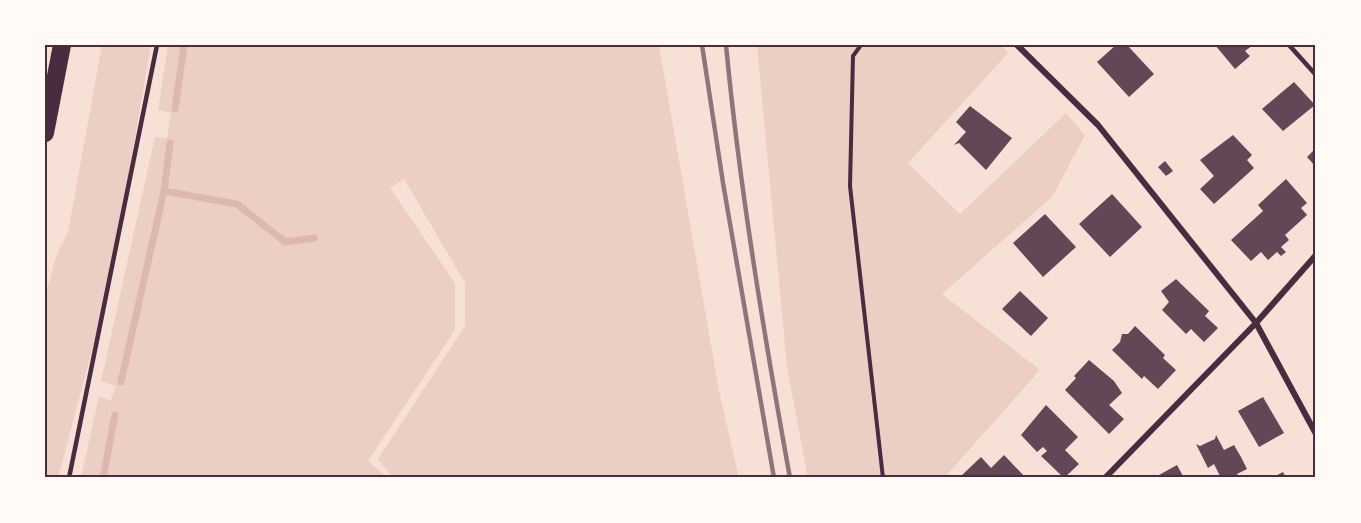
<svg xmlns="http://www.w3.org/2000/svg" width="1361" height="523" font-family="Literata,serif">
	<style>
		.green { fill: #ebcfc5 }
		.lines { fill: none; stroke-linecap: round; stroke-linejoin: round }
		.stream { stroke: #dcb8b0; stroke-width: 7 }
		.building { fill: #644757 }
		.path { stroke: #4a2c40; stroke-width: 4 }
		.service { stroke: #4a2c40; stroke-width: 4.5 }
		.minor { stroke: #4a2c40; stroke-width: 6 }
		.motorway { stroke: #4a2c40; stroke-width: 18 }
		.rail { stroke: #8f747c; stroke-width: 4.5 }
		.neatline { fill: none; stroke: #4a2c40; stroke-width: 2 }
	</style>
	<rect width="100%" height="100%" fill="#f7e1d7"/>
	<g class="green">
		<polygon points="102,45 151,45 109,286 58,478 45,478 45,297 57,254 68,232"/>
		<polygon points="168,45 659,45 719,391 739,478 399,478 390,474 378,459 465,326 465,283 404,179 390,188 455,283 455,330 368,461 388,478 81,478 99,396 111,401 115,386 101,381 155,137 167,138 171,113 158,110"/>
		<polygon points="757,45 1001,45 1008,53 908,163 960,214 1066,113 1085,135 1052,197 942,294 1040,370 944,478 808,478 787,367"/>
	</g>
	<g class="lines">
		<g class="stream">
			<polyline points="175,109 184,45"/>
			<polyline points="164,191 237,204 285,242 314,238"/>
			<polyline points="121,382 164,191 170,143"/>
			<polyline points="103,478 115,415"/>
		</g>
	</g>
	<g class="building">
		<polygon points="1116,45 1127,45 1154,74 1129,97 1097,62"/>
		<polygon points="1215,45 1253,45 1245,51 1250,56 1235,69"/>
		<polygon points="1294,82 1315,105 1283,131 1262,109"/>
		<polygon points="970,106 1012,138 986,170 959,143 954,145 966,132 956,122"/>
		<polygon points="1233,135 1252,155 1247,160 1254,168 1214,204 1200,189 1214,176 1200,160"/>
		<polygon points="1316,148 1316,167 1307,157"/>
		<polygon points="1165,161 1173,171 1166,176 1158,167"/>
		<polygon points="1286,179 1307,203 1301,208 1307,215 1285,235 1289,240 1281,247 1286,252 1281,256 1277,252 1268,260 1261,252 1251,261 1231,240 1263,211 1258,205"/>
		<polygon points="1112,194 1142,227 1110,257 1079,224"/>
		<polygon points="1045,214 1076,247 1043,277 1013,243"/>
		<polygon points="1176,279 1209,311 1205,316 1218,328 1204,342 1191,329 1186,334 1162,310 1169,302 1161,291"/>
		<polygon points="1020,291 1048,318 1031,336 1002,309"/>
		<polygon points="1135,326 1165,355 1163,358 1176,370 1158,389 1144,376 1142,379 1112,350 1120,342 1122,334 1128,334"/>
		<polygon points="1089,360 1114,381 1122,393 1109,405 1124,419 1109,434 1065,390 1076,378 1074,376"/>
		<polygon points="1263,397 1284,433 1259,447 1238,411"/>
		<polygon points="1046,405 1078,437 1065,450 1079,464 1064,478 1041,456 1047,451 1043,447 1037,452 1021,435"/>
		<polygon points="1216,435 1224,450 1234,445 1241,457 1247,469 1237,474 1239,478 1221,478 1214,464 1208,468 1196,444 1200,446 1215,439"/>
		<polygon points="1004,455 1026,478 961,476 981,457 991,468"/>
		<polygon points="1177,465 1184,478 1160,478 1159,475"/>
		<polygon points="1283,472 1286,478 1272,478"/>
	</g>
	<g class="lines">
		<polyline class="path" points="861,45 853,56 850,186 883,478"/>
		<g class="service">
			<polyline points="1289,45 1316,75"/>
			<polyline points="69,478 157,45"/>
		</g>
		<g class="minor">
			<polyline points="1017,45 1098,125 1256,323 1316,434"/>
			<polyline points="1105,478 1256,323 1316,255"/>
		</g>
		<polyline class="motorway" points="45,133 62,45"/>
		<g class="rail">
			<polyline points="702,45 723,183 774,478"/>
			<path d="M 726,45 C 740,191 764,334 790,478"/>
		</g>
	</g>
	<rect width="1361" height="523" fill="none" stroke="#fffaf5" stroke-width="93"/>
	<rect x="46" y="46" width="1268" height="430" class="neatline"/>
</svg>
